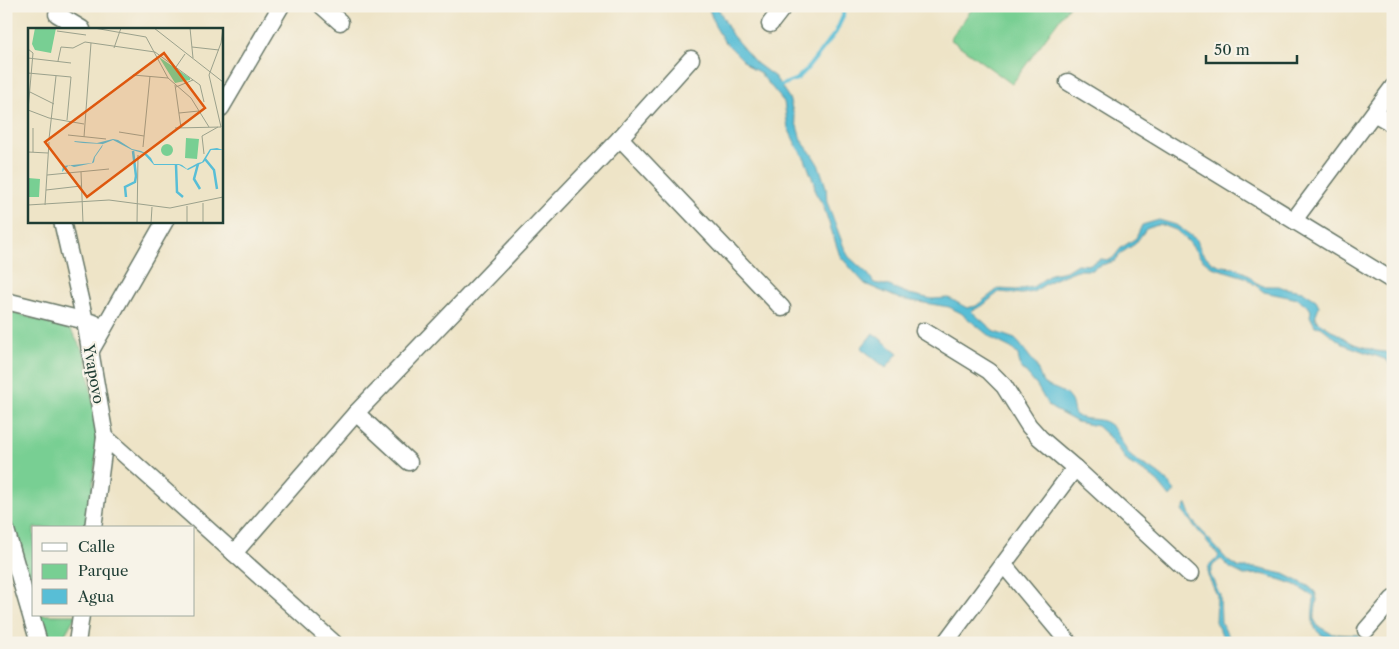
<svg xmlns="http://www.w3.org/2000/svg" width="1399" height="649" font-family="'Libre Caslon Text',serif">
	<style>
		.green { fill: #78cf93; stroke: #4c8664 }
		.water { fill: #58bed6; stroke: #3c7e85 }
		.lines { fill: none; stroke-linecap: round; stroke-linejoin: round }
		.stream { stroke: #58bed6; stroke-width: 4 }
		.minor-casing { stroke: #677767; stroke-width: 19 }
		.minor { stroke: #fff; stroke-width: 16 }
		.labels { text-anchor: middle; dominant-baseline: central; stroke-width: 4.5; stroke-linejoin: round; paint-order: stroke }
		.street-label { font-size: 15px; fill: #1f3d34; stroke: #f7f3e8 }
		.inset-river { fill: none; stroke: #58bed6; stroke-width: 2.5 }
		.inset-road { fill: none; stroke: #9ba18c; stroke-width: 1 }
		.view { fill: #de580e; fill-opacity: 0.15; stroke: #de580e; stroke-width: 2.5 }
		.inset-edge { fill: none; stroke: #1f3d34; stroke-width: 2.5 }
	</style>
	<rect width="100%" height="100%" fill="#f7f3e8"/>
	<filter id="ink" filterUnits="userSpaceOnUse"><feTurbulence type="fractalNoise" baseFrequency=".02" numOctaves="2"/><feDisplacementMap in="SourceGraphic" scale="10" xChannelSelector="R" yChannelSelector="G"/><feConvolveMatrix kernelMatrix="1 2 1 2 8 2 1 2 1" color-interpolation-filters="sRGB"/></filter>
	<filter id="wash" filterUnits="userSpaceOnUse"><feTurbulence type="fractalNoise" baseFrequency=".0096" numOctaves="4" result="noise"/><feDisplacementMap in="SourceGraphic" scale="20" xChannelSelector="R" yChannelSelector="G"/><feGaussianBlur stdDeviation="1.12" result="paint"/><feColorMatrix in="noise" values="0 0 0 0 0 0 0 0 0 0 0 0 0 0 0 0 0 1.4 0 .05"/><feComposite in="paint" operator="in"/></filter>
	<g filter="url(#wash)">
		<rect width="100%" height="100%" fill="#eee4c7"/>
		<g class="green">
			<polygon points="974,6 1069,6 1012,84 950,39"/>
			<polygon points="6,310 71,330 86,357 98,438 88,528 34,528 34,606 20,570 6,511"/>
			<polygon points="37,615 76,615 60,643 43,632"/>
		</g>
		<g class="water">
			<path d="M 708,6 L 717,6 L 732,35 L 756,63 L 775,77 L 789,98 L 801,140 L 811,153 L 819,166 L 826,187 L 827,202 L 845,250 L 849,257 L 868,274 L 874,283 L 889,286 L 909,294 L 932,299 L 949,298 L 967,308 L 971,307 L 976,306 L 998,289 L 1016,290 L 1033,287 L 1051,274 L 1066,271 L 1077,264 L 1088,265 L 1101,259 L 1109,260 L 1113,258 L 1121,248 L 1136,238 L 1142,225 L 1159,220 L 1176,225 L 1197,240 L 1201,252 L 1212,262 L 1221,266 L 1234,267 L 1247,274 L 1255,282 L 1263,286 L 1279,286 L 1284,288 L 1302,291 L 1316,300 L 1319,306 L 1315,317 L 1317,321 L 1352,343 L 1376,351 L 1393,353 L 1393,370 L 1387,360 L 1343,344 L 1321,327 L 1315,326 L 1310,316 L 1311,311 L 1309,307 L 1298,299 L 1264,292 L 1245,277 L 1212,267 L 1200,257 L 1189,242 L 1176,230 L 1160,224 L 1146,229 L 1135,244 L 1121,253 L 1115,261 L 1098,266 L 1092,270 L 1077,270 L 1052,280 L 1033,292 L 1022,294 L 999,292 L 982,306 L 971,311 L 995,332 L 1015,339 L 1019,343 L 1036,365 L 1043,383 C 1051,389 1063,389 1069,398 C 1074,403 1072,412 1076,415 C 1084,422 1098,416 1109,424 C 1119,431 1122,446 1130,455 C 1136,462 1145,465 1153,470 C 1161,475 1170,483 1175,491 L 1170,497 L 1158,482 L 1148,474 L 1128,462 L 1109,437 L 1097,426 L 1077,422 L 1053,409 L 1048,405 L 1037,386 L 1020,366 L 1018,355 L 1011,348 L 993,339 L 961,313 L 949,307 L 900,299 L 865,284 L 840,256 L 823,205 L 815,192 L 814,183 L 805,159 L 797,147 L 788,128 L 784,102 L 759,72 L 751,68 L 724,41 L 715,26 Z"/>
			<polygon points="873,333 898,353 886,368 861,348"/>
			<path d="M 1186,504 L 1192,520 L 1228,561 L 1239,568 L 1256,568 L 1284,574 L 1308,586 L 1315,592 L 1317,599 L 1314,619 L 1318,626 L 1332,634 L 1357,635 L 1367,643 C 1360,643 1355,638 1348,638 C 1343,637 1338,639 1332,638 C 1307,634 1313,615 1314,597 L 1293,584 L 1266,575 L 1260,574 L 1244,575 L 1230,568 L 1221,559 L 1213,565 L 1210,574 L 1220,595 L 1221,623 L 1233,643 L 1227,643 L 1216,624 L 1217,595 L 1208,576 L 1208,567 L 1219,556 L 1182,511 Z"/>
		</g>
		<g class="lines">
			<polyline class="stream" points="779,86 797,79 806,70 836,32 843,16 844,6"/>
		</g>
	</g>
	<g filter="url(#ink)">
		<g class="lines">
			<g class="minor-casing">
				<g id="minor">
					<polyline points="322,6 340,22"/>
					<polyline points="57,14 82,29"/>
					<polyline points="770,24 784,6"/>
					<polyline points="1068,82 1393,281"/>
					<polyline points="221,108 281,6"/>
					<polyline points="1374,113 1393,124"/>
					<polyline points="620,138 782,308"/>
					<polyline points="1294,220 1393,87"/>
					<polyline points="62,221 85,321 105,437 93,528"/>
					<polyline points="6,301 94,323"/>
					<polyline points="924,331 989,371 1004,386 1029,426 1040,438 1075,468 1190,574"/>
					<polyline points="90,352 165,221"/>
					<polyline points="356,413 409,462"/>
					<polyline points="105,437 334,643"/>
					<polyline points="6,530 39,643"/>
					<polyline points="234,553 356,413 620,138 691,59"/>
					<polyline points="1004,565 1069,643"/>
					<polyline points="1366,630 1393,599"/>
					<polyline points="77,643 81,615"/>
					<polyline points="945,643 1075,468"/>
				</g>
			</g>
			<use href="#minor" class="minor"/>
		</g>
	</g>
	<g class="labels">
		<g class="street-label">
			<text transform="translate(94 374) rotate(80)">Yvapovo</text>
		</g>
	</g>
	<g transform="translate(28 28)">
		<rect width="195" height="195" fill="#eee4c7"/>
		<path d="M 7,0 L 28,0 L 23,25 L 7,22 L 4,16 ZM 131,29 L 162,50 L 162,52 L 147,55 ZM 158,110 L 171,111 L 169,131 L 157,130 ZM133 122a6 6 0 1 1 12 0a6 6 0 1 1-12 0ZM 0,150 L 12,151 L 11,169 L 0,169 Z" fill="#78cf93"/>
		<path d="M 85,111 L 90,112 L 104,121 L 113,123 L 119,126 L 123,130 L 126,136 L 151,136 L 154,137 L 159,141 L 170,135 L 174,134 L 182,121 L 189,120 L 195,122 L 183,122 L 176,134 L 160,142 L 151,137 L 126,137 L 115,125 L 104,122 L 85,112 L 75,116 L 74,119 L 67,129 L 66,134 L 65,135 L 46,139 L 41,137 L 34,144 L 35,138 L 64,135 L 66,129 L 75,116 L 55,115 L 47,114 L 46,113 L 69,115 Z" fill="#58bed6"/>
		<path class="inset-river" d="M 177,131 L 186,142 L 189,161M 170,136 L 166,151 L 172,161M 148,137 L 149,164 L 155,169M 98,169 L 97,159 L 107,154 L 108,148 L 105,123"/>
		<path class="inset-road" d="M 66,0 L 118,9 L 140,50 L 163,70 L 181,99M 126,0 L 195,54M 162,0 L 165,30M 29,3 L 58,7M 164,19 L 191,22M 86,20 L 93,0M 0,21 L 5,25 L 0,82M 0,30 L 43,35M 30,33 L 33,19 L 45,20 L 57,14 L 127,24 L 172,57 L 176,74M 148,39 L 157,26M 0,45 L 43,49 L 39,92M 105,47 L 140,50M 147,57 L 153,100M 148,59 L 165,52M 2,64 L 26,76M 0,82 L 21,90 L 56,96M 151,85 L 171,83M 5,100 L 5,124M 147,100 L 193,99 L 181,47 L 193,15 L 195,0M 91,104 L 116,108M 40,107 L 78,111M 56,109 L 63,15M 21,111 L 28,48M 115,119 L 122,48M 0,124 L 20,125M 176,126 L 174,108 L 190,99M 53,144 L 55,195M 19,147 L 81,141M 18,162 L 53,158M 0,177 L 81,172 L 142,180 L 195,169M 17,177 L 21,114M 159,178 L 159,195M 109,195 L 110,127M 123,195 L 124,179M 175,195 L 175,175"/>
		<path class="view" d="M 136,25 L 177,80 L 59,169 L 17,114 Z"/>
		<rect width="195" height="195" class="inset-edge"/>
	</g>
	<rect width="1399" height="649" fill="none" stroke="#f7f3e8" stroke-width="25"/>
	<rect x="32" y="526" width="162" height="90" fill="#f7f3e8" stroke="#a1aaa0"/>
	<rect x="42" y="543" width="25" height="8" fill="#ffffff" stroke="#a1aaa0"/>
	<text x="78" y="552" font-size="15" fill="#1f3d34">Calle</text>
	<rect x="42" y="564" width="25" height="15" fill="#78cf93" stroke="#a1aaa0"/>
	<text x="78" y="576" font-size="15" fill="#1f3d34">Parque</text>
	<rect x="42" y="589" width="25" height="15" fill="#58bed6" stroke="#a1aaa0"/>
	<text x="78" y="602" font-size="15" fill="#1f3d34">Agua</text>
	<path d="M1206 55v8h91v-8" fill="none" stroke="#1f3d34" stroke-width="2.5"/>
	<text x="1214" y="55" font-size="15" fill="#1f3d34" stroke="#f7f3e8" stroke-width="4" paint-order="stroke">50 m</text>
</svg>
